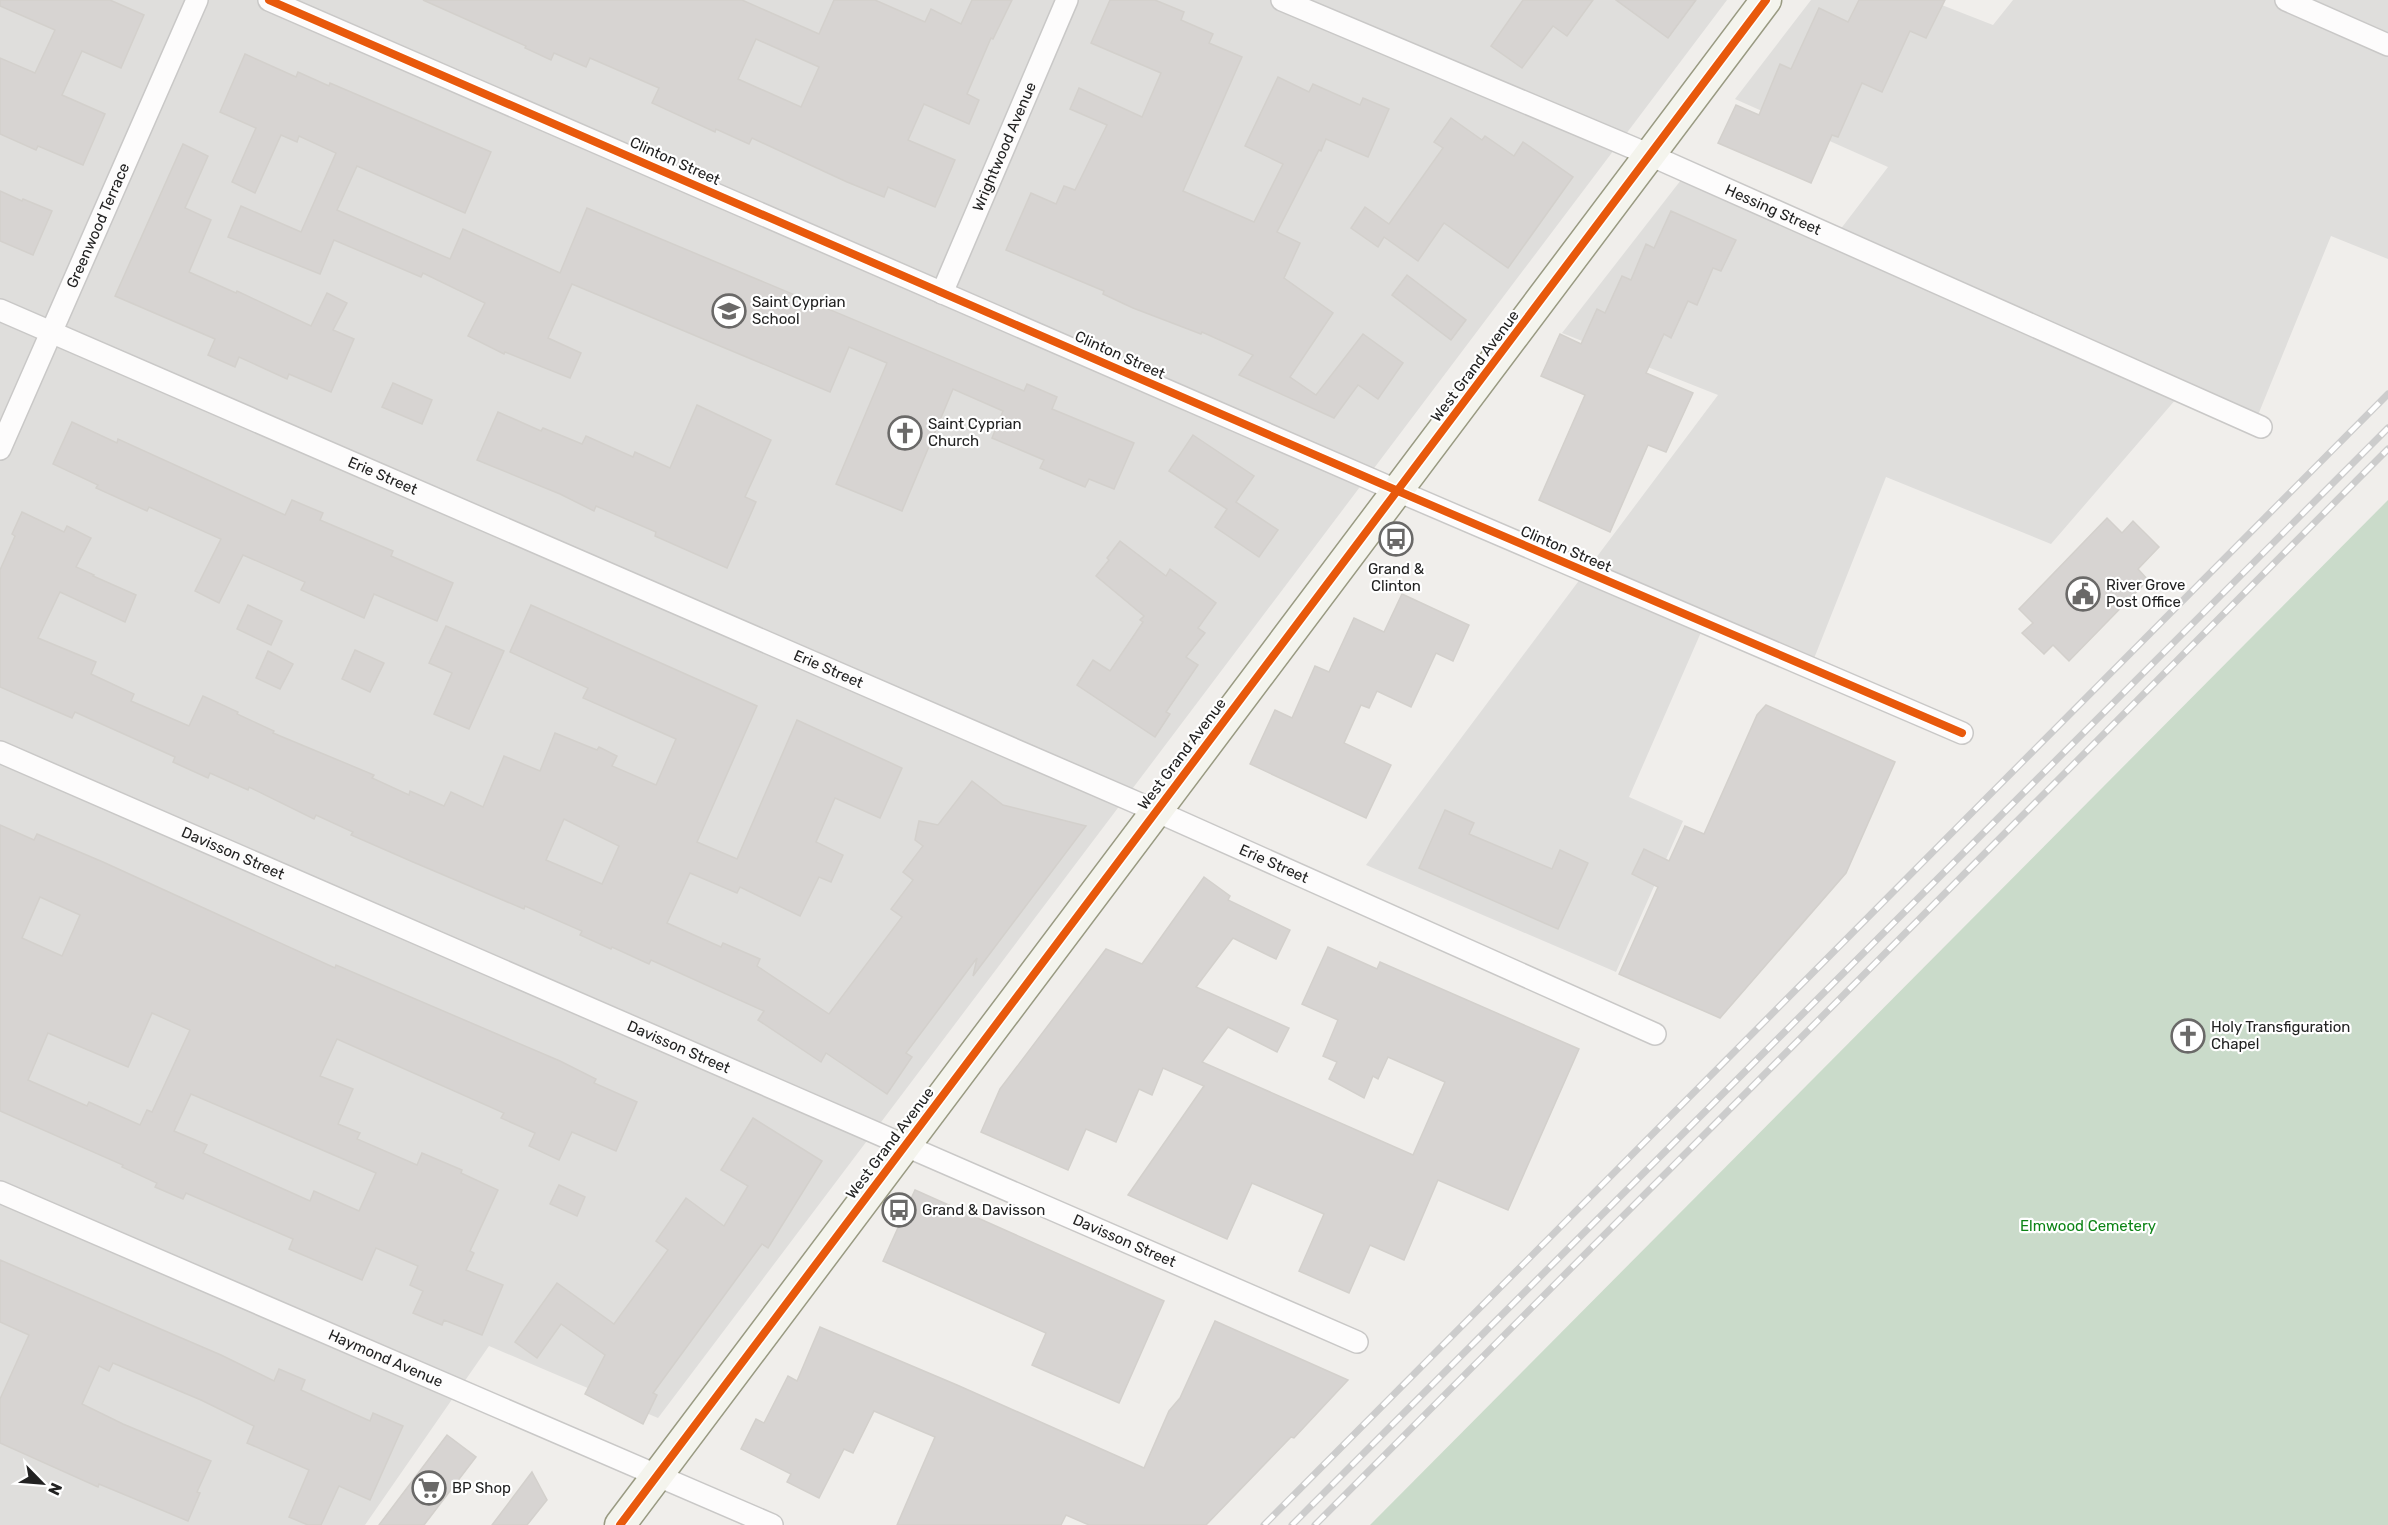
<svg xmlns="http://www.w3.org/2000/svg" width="2388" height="1525" font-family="Rubik,sans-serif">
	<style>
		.residential { fill: #dfdedc }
		.cemetery { fill: #cadbca }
		.building { fill: #d7d4d2; stroke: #d3d0cc; stroke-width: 1.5; fill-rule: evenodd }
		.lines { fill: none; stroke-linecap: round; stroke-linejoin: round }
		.minor-casing { stroke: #c9c8c7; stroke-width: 24 }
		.secondary-casing { stroke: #999a82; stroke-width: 33 }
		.minor { stroke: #fdfcfc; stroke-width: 21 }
		.secondary { stroke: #f4f4ed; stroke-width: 30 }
		.rail-casing { stroke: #ccc; stroke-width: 7 }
		.rail { stroke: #fff; stroke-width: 4.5; stroke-dasharray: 14; stroke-linecap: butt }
		.cycleway-casing { stroke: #fff; stroke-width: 11 }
		.cycleway { stroke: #e8590c; stroke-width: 8 }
		.labels { text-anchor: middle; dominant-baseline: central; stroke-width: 4.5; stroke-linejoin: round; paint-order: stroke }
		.street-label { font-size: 15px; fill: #222; stroke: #fff }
		.poi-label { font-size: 15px; fill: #222; stroke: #fff; text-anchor: start }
		.park-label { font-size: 15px; fill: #0c8416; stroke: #fff }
	</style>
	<rect width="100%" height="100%" fill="#f0eeeb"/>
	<g class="residential">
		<polygon points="0,0 1727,0 658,1418 489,1346 365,1525 0,1525"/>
		<polygon points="1811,0 1929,0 1993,25 2013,0 2388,0 2388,259 2331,236 2258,415 2189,384 2051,544 1886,477 1813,661 1709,614 1629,797 1683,821 1616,972 1366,865 1718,395 1562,333 1681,180 1830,243 1888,167 1735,99"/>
	</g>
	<polygon class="cemetery" points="2388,500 2388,1525 1370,1525"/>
	<g class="building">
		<polygon points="0,0 110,0 144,15 121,68 82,51 62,95 105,114 83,165 38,146 36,150 0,134 0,58 35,73 55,30 0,6"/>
		<path d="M 423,0 L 742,0 L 819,34 L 834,0 L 875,0 L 925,22 L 931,9 L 961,24 L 972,0 L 1012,0 L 993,39 L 991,38 L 967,94 L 979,100 L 969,124 L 924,104 L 908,140 L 955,160 L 935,207 L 888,187 L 884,197 L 847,182 L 752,138 L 749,144 L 716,129 L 715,132 L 652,103 L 659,88 L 590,58 L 586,67 L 554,53 L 551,60 L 525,48 L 526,46 ZM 756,39 L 819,67 L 801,107 L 738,79 Z"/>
		<polygon points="1110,0 1155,0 1184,12 1181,20 1213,34 1209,43 1242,57 1183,191 1254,222 1283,164 1245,146 1278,77 1309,92 1313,84 1360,105 1363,98 1389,109 1368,157 1326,139 1321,151 1319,150 1277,232 1300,243 1284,278 1333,313 1290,377 1316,395 1363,334 1403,363 1378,399 1358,385 1334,418 1239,375 1253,355 1202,332 1201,334 1133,308 1103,294 1104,291 1006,250 1031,193 1056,204 1064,186 1075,190 1107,125 1070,109 1079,88 1142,117 1161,73 1091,43"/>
		<polygon points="1523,0 1593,0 1567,36 1553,26 1522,68 1491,46"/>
		<polygon points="1616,0 1696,0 1668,38"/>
		<polygon points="1859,0 1945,0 1926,38 1910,31 1882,92 1862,83 1838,137 1832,135 1811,183 1718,143 1736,105 1759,115 1780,64 1791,69 1819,8 1848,22"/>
		<polygon points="245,54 296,77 298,72 329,86 330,83 491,152 465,213 357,166 337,210 450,259 463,229 560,273 587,208 1024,391 1027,384 1057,397 1052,409 1134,443 1114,489 1089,479 1085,487 1040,468 1044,460 992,438 1003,411 953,389 902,511 836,484 887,363 849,347 830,392 572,284 548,338 581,353 570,378 505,352 504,354 468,336 485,303 423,273 421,277 334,240 320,274 228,237 241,206 301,232 336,153 299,136 297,142 281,135 255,193 232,182 256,128 220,112"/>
		<polygon points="1451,118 1482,140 1485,136 1514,156 1523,142 1573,177 1508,268 1444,223 1418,261 1384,237 1378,247 1351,228 1365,207 1389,224 1443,148 1434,142"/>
		<polygon points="183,144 208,156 185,208 211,220 189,272 236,293 237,291 311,326 327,293 347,303 333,330 354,339 331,392 289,374 287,379 239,357 235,367 208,355 215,339 115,296"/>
		<polygon points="0,191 22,201 23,199 52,211 33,255 0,241"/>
		<polygon points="1671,211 1736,240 1721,271 1713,268 1697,305 1688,301 1671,338 1664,334 1646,373 1693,393 1666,452 1648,445 1610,532 1539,500 1585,395 1541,376 1560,334 1581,344 1597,309 1605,313 1622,276 1631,280 1646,244 1654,248"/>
		<polygon points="1407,275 1466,320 1451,340 1392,295"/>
		<polygon points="393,383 432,400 422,424 382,407"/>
		<polygon points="697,405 771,440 745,497 756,502 727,568 655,536 656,532 596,506 594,511 560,494 477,460 498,412 541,431 543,428 582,444 586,436 633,457 635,452 670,468"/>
		<polygon points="72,422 117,443 118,439 285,515 292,500 323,513 320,520 393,551 391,556 453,583 437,621 374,594 364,618 301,590 305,582 243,555 219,603 195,591 221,539 149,507 147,511 96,488 98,485 53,464"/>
		<polygon points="1193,435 1254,476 1236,502 1278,530 1259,557 1215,527 1227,509 1169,471"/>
		<path d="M 22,512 L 64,532 L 67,526 L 91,538 L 76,567 L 94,575 L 93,576 L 136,595 L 125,622 L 60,592 L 38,638 L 96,662 L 91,674 L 134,694 L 131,701 L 189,726 L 203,696 L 238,712 L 237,714 L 274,731 L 273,733 L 374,775 L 372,778 L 409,795 L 410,791 L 444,806 L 451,792 L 483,807 L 504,756 L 540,771 L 555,733 L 597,750 L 599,747 L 617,756 L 612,766 L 656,785 L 676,739 L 583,698 L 588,688 L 510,652 L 531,605 L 757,706 L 697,842 L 737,859 L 797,720 L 902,768 L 880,818 L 835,798 L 816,842 L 843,855 L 831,882 L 819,877 L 800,916 L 740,887 L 737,893 L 690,873 L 667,923 L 721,947 L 723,943 L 760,959 L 757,966 L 829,1014 L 902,917 L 891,909 L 913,880 L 903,872 L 923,846 L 915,840 L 919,821 L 938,825 L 972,781 L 1003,805 L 1086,826 L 973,976 L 977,958 L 906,1053 L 912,1057 L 887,1094 L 826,1053 L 821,1062 L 758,1020 L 764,1011 L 651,960 L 649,964 L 612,947 L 611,949 L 580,935 L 582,931 L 525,906 L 524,909 L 413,862 L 351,835 L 353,832 L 316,815 L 314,819 L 249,787 L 248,790 L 210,773 L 208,778 L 173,762 L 175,757 L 75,712 L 72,718 L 0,687 L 0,570 L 15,536 L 12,534 ZM 564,819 L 619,846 L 602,884 L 546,860 Z"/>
		<polygon points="2107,518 2122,533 2133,521 2159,547 2138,569 2148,580 2069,661 2053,645 2044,654 2022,633 2033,623 2019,609"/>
		<polygon points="1120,541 1166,576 1170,569 1216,603 1198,628 1205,633 1186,657 1198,665 1166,712 1170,714 1155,737 1077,685 1093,660 1110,671 1143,622 1140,620 1144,616 1096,576 1109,560 1107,558"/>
		<polygon points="1402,594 1469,625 1453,661 1436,653 1411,707 1377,691 1369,708 1361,705 1344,743 1391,765 1366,818 1250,764 1275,710 1292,718 1315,666 1329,672 1354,618 1384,632"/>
		<polygon points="248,605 282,621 271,645 237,629"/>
		<polygon points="446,626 504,651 469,729 434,714 452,673 429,663"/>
		<polygon points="355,650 384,663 370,692 342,679"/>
		<polygon points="268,651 293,664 280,689 256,678"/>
		<polygon points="1766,705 1895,762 1846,873 1720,1018 1619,974 1658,887 1632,874 1644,849 1669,861 1685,826 1704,834 1757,715"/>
		<polygon points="1445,810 1474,823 1469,834 1552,869 1560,850 1588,863 1558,929 1419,868"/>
		<path d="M 0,825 L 34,840 L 37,834 L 103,862 L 335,968 L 336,965 L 560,1061 L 596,1079 L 594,1083 L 637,1102 L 616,1151 L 572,1132 L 559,1160 L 529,1146 L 535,1133 L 501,1118 L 504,1113 L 337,1039 L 320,1076 L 353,1089 L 338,1124 L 360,1133 L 357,1139 L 417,1165 L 422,1153 L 462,1170 L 461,1173 L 498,1190 L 470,1251 L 474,1253 L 466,1270 L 503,1285 L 482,1335 L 444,1320 L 442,1325 L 413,1313 L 423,1291 L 410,1285 L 418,1266 L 376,1248 L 362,1280 L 289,1249 L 293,1239 L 186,1193 L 183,1199 L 155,1187 L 157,1183 L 122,1167 L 123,1165 L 0,1111 ZM 40,897 L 80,915 L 62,956 L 22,938 ZM 152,1013 L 190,1030 L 152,1112 L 147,1110 L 140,1125 L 89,1102 L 87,1106 L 28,1080 L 48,1033 L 128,1067 ZM 191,1094 L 376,1173 L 359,1211 L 314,1191 L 310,1201 L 203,1153 L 207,1145 L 174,1131 Z"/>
		<polygon points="1204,877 1230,896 1228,900 1290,930 1276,959 1233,938 1196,987 1289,1028 1277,1052 1228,1027 1202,1062 1413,1155 1445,1082 1388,1057 1378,1079 1373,1076 1364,1098 1329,1079 1337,1062 1323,1056 1338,1020 1302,1004 1328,947 1377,969 1380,962 1579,1049 1508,1210 1438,1180 1404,1260 1370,1245 1349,1293 1299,1271 1324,1214 1252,1183 1227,1239 1128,1195 1204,1086 1163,1068 1152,1095 1139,1089 1116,1142 1086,1129 1068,1170 981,1132 1000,1089 1106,949 1142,964"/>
		<polygon points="753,1118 822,1161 768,1248 762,1244 653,1393 657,1395 643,1424 585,1394 605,1355 561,1324 537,1358 515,1342 557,1283 614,1324 668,1250 656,1241 686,1198 724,1226 748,1186 721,1170"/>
		<polygon points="559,1185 585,1197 577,1216 550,1204"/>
		<polygon points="915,1190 1164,1301 1119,1403 1032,1365 1046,1333 883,1261"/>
		<polygon points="0,1260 221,1355 274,1381 279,1369 305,1380 301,1390 370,1421 373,1413 403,1426 370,1500 339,1486 321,1525 308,1525 289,1517 309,1470 247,1443 254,1426 201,1400 113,1363 109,1371 99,1366 82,1404 123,1424 211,1461 197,1492 200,1493 188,1521 99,1484 98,1487 0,1443 0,1399 29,1335 0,1322"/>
		<polygon points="1215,1321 1348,1380 1294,1438 1291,1437 1206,1525 1089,1525 1066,1515 1061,1525 897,1525 935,1437 874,1411 853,1453 844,1449 819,1498 787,1482 791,1474 741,1449 756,1419 764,1423 788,1376 797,1381 820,1327 957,1385 1144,1468 1169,1411 1180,1398"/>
		<polygon points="447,1435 476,1457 424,1525 379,1525"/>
		<polygon points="532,1472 547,1500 527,1525 492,1525"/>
	</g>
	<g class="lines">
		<g class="minor-casing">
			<g id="minor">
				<polyline points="269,0 1398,491 1962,733"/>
				<path id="s1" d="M 1282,0 L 1650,155 L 2261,427"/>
				<polyline points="2286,0 2388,45"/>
				<path id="s2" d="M 942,293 L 1067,0"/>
				<path id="s3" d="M 0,310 L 1156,811 L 1655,1034"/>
				<path id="s4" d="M 0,449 L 197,0"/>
				<path id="s5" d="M 0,752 L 1357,1342"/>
				<path id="s6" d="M 0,1192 L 772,1525"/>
			</g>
		</g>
		<g class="secondary-casing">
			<polyline id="secondary" points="620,1525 1766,0"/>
		</g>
		<use href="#minor" class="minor"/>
		<use href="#secondary" class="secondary"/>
		<g class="rail-casing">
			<g id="rail">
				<polyline points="1264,1525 2388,394"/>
				<polyline points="1292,1525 2388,428"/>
				<polyline points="1315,1525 2388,449"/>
			</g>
		</g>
		<use href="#rail" class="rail"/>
		<g class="cycleway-casing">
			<g id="cycleway">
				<polyline points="269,0 1398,491 1962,733"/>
				<polyline points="620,1525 1766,0"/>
			</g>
		</g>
		<use href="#cycleway" class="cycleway"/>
	</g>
	<defs>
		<g id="school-ring" transform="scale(1.725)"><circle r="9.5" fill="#fff" stroke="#6a6968" stroke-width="1.5"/><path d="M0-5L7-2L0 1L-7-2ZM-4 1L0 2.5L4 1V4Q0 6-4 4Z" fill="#6a6968"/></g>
		<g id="church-ring" transform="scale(1.725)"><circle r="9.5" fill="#fff" stroke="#6a6968" stroke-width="1.5"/><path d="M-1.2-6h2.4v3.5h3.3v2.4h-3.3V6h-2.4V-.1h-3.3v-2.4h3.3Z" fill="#6a6968"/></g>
		<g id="bus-ring" transform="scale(1.725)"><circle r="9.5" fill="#fff" stroke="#6a6968" stroke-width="1.5"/><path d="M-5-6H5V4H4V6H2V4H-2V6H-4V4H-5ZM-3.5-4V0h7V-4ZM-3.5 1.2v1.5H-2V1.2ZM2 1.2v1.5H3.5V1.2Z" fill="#6a6968"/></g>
		<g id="civic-ring" transform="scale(1.725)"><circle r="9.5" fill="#fff" stroke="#6a6968" stroke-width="1.5"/><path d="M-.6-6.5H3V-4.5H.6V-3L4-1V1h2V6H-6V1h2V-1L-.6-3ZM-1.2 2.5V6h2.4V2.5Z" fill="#6a6968"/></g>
		<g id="supermarket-ring" transform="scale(1.725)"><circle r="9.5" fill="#fff" stroke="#6a6968" stroke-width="1.5"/><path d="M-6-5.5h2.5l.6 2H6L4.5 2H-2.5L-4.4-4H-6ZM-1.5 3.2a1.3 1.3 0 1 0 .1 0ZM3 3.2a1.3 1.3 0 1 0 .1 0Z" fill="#6a6968"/></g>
	</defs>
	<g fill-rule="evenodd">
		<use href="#school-ring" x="729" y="311"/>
		<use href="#church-ring" x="905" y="433"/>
		<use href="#bus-ring" x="1396" y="539"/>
		<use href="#civic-ring" x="2083" y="594"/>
		<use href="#church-ring" x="2188" y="1036"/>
		<use href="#bus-ring" x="899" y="1210"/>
		<use href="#supermarket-ring" x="429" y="1488"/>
	</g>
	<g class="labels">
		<g class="street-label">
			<text stroke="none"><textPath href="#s2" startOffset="159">Wrightwood Avenue</textPath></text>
			<text transform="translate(675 161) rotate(24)">Clinton Street</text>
			<text stroke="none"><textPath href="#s1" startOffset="534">Hessing Street</textPath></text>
			<text stroke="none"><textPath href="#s4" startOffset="244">Greenwood Terrace</textPath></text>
			<text transform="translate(1120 355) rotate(24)">Clinton Street</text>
			<text transform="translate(1475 366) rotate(-53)">West Grand Avenue</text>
			<text stroke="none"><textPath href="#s3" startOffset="417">Erie Street</textPath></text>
			<text transform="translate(1566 549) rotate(23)">Clinton Street</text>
			<text stroke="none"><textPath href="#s3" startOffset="903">Erie Street</textPath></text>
			<text transform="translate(1182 754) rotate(-53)">West Grand Avenue</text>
			<text stroke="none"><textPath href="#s5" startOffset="254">Davisson Street</textPath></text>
			<text stroke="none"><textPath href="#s3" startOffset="1389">Erie Street</textPath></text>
			<text stroke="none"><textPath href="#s5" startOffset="740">Davisson Street</textPath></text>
			<text transform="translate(890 1143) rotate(-53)">West Grand Avenue</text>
			<text stroke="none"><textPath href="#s5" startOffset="1226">Davisson Street</textPath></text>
			<text stroke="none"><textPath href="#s6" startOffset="420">Haymond Avenue</textPath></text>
		</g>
		<g class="poi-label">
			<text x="752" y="302">Saint Cyprian<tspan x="752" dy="17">School</tspan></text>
			<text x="928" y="424">Saint Cyprian<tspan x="928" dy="17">Church</tspan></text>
			<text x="1396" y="569" text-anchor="middle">Grand &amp;<tspan x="1396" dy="17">Clinton</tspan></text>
			<text x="2106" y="585">River Grove<tspan x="2106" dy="17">Post Office</tspan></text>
			<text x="2211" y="1027">Holy Transfiguration<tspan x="2211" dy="17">Chapel</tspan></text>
			<text x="922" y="1210">Grand &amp; Davisson</text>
			<text x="452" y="1488">BP Shop</text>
		</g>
		<g class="park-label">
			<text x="2088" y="1226">Elmwood Cemetery</text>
		</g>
	</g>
	<g transform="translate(42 1483) rotate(115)" stroke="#ffffff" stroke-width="4.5" paint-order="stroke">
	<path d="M0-4.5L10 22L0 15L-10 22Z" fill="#222222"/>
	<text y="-9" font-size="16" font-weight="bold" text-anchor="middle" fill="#222222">N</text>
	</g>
</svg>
